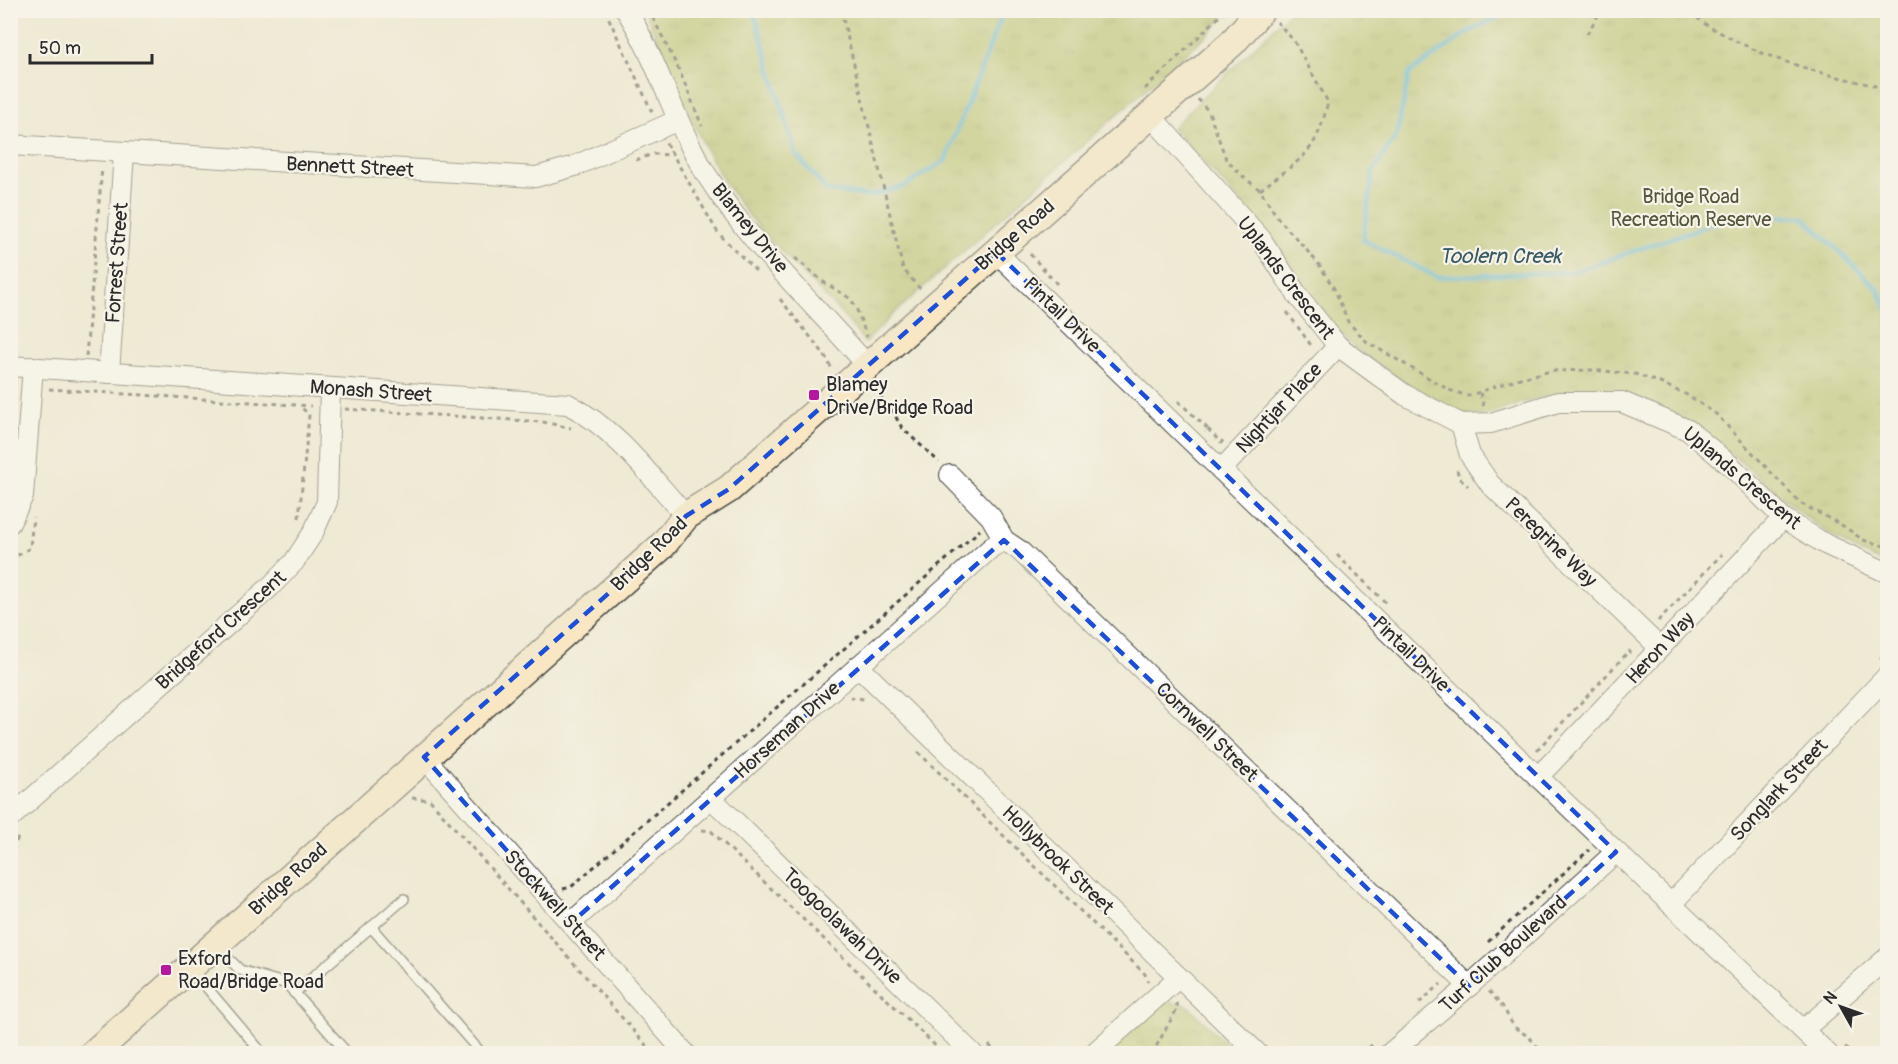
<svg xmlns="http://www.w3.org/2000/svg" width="1898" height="1064" font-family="Pangolin,sans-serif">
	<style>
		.grass { fill: url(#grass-tufts); stroke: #6d7444; stroke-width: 1.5 }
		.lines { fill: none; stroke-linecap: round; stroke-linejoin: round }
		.stream { stroke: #4baeca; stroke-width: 5 }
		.lane-casing { stroke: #484844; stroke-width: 12 }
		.street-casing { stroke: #484844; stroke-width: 22 }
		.secondary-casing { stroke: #484844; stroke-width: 30 }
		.path { stroke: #484844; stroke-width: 3; stroke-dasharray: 4.5 4.5; stroke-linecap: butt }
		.lane { stroke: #fff; stroke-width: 9 }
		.street { stroke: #fff; stroke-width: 20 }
		.secondary { stroke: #f9e7c3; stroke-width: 27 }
		.marked { fill: none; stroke: #1d4ed8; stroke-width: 4.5; stroke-dasharray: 12 8; stroke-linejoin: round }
		.poi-dot { fill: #b5179e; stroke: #f7f3e8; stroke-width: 2 }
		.labels { text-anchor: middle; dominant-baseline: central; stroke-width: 4.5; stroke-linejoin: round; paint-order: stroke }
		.street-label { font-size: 20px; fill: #2b2b2b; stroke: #f7f3e8 }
		.park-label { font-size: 20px; fill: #53563a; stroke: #f7f3e8 }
		.poi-label { font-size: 20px; fill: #2b2b2b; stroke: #f7f3e8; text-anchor: start }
		.water-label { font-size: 21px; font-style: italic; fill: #365963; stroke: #f7f3e8 }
	</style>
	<defs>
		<pattern id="grass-tufts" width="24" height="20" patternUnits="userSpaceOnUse" patternTransform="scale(1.5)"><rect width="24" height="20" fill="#afbc5e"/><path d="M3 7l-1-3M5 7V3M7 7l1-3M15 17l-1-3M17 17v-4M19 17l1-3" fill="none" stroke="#8f994e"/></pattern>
	</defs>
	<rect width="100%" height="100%" fill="#f7f3e8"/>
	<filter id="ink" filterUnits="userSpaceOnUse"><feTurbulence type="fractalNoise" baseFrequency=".0167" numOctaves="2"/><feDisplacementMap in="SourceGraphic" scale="12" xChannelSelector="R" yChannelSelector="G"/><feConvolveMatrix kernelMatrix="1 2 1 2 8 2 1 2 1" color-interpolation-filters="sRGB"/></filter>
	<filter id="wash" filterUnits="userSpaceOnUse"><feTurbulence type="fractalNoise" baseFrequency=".008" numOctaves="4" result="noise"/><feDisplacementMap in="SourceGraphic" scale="24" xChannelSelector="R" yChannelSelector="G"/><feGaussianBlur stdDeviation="1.35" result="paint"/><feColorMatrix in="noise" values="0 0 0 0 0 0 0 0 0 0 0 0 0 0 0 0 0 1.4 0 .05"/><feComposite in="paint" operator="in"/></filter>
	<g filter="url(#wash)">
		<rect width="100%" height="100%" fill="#efead4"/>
		<g class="grass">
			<path d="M 645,11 L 1228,11 L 1210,32 L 891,316 L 865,343 C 823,286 762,242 724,181 C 692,130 671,66 645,11 Z"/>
			<path d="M 1291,11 L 1887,11 L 1887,564 C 1796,531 1744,446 1658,406 C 1614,385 1568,388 1522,403 C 1505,408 1484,419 1465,415 C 1452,412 1437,400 1425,394 C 1406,383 1357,352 1344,337 C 1315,304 1294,265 1266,232 C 1236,196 1203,162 1172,128 Z"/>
			<polygon points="1164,1002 1187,1005 1235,1053 1106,1054"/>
		</g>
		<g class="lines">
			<g class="stream">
				<polyline points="753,10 796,154 827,191 870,196 905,186 945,161 1004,10"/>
				<polyline points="1513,10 1468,32 1409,74 1397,134 1373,172 1363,240 1437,277 1573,272 1735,216 1803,217 1878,289 1888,312"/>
			</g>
		</g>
	</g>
	<g filter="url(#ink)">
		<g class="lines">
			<g class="lane-casing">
				<g id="lane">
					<polyline points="371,927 482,1054"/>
					<polyline points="217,947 240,970 287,984 348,1054"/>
					<polyline points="191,969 263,1054"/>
					<polyline points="294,993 404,899"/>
				</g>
			</g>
			<g class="street-casing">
				<g id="street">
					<path d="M 626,10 C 659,62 674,122 706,174 C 750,244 813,303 867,365"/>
					<polyline points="1151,116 1261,239 1298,296 1338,346 1405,395 1461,424 1491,423 1558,402 1622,402 1688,430 1732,467 1783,518 1825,544 1888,573"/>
					<polyline points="10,145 536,177 575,166 678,120"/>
					<polyline points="996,252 1538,777 1828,1054"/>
					<path d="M 10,366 L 568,404 C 617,430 649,475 686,516"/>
					<polyline points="109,373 124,153"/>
					<polyline points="1461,424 1470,455 1490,484 1660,648"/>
					<polyline points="1221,470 1338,346"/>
					<polyline points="950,475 991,517 1004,540 1019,550 1469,986"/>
					<polyline points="10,523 23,496 33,367"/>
					<polyline points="858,666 1258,1054"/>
					<polyline points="424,757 686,1054"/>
					<polyline points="1538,777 1783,518"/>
					<polyline points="711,798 973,1054"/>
					<polyline points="10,818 270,587 294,562 313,533 327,502 330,389"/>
					<polyline points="1671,904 1888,675"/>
					<polyline points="571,923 992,547 1004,540"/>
					<polyline points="1803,1030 1888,957"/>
					<polyline points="1093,1054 1178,978"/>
					<polyline points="1389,1054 1469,986 1616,852"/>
				</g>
			</g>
			<g class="secondary-casing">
				<polyline id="secondary" points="93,1054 662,546 686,516 729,489 1232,43 1261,10"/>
			</g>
			<g class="path">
				<polyline points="605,10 652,112"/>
				<polyline points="649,10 680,72 702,126"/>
				<polyline points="841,10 903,269 922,291"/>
				<path d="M 1692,10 C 1699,23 1712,28 1725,35 C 1776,64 1831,75 1888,89"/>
				<polyline points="1587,34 1601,10"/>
				<polyline points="1145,89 1226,10"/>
				<polyline points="1198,99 1209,112 1226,159 1241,175 1260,190 1278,218 1318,263 1335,290 1348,322 1367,342 1449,390 1468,396 1520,378 1552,371 1592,370 1635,374 1658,382 1687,395 1716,414 1800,503 1845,527 1863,540 1888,547"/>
				<polyline points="666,143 718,233 756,271"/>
				<polyline points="636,160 653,154 672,155"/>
				<path d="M 1260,190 C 1302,157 1315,157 1328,102 L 1294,41 L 1277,22"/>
				<polyline points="1030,254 1057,284"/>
				<polyline points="795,258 825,283 848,297 855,305 867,337"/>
				<polyline points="780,299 824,354 832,369"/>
				<polyline points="1287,312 1313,348"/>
				<polyline points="86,356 102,168"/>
				<polyline points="49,389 311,406"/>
				<polyline points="873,389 892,410 902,428 939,462"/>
				<polyline points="1480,393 1484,407"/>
				<polyline points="1178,401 1208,429 1205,432"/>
				<polyline points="345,409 543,422 571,428"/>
				<polyline points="1208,429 1221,443 1223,440"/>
				<polyline points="1457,470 1459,477 1468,486"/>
				<polyline points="299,518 309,415 300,406"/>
				<polyline points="1337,555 1386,603"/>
				<polyline points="10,560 30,548 33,517"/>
				<polyline points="1658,621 1722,554"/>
				<polyline points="1880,659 1888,651"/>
				<polyline points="850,697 864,699"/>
				<polyline points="1537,750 1629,651 1631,653"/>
				<polyline points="918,752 1145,974 1148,982"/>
				<polyline points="412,798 430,800 654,1054"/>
				<polyline points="702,830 711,831 944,1054"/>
				<polyline points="10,859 19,834"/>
				<polyline points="563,889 571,887 980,530"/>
				<polyline points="1488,942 1589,850"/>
				<polyline points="1489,991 1503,1007 1514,1027 1529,1037 1544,1054"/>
				<polyline points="1419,1003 1441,984"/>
				<polyline points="989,1045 997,1054"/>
				<polyline points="1845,1047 1852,1054"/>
				<polyline points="1152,1054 1178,1007 1176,1003"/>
				<polyline points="1362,1054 1374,1043"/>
			</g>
			<use href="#lane" class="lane"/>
			<use href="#street" class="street"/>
			<use href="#secondary" class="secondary"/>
		</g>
	</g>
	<path d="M0 0H1898V1064H0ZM 996,252 L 1616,852 L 1469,986 L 1004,540 L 571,923 L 424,757 L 662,546 L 686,516 L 729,489 Z" fill="#efead4" fill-opacity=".55" fill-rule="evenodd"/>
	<path class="marked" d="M 996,252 L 1616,852 L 1469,986 L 1004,540 L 571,923 L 424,757 L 662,546 L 686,516 L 729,489 Z"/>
	<g class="poi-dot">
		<rect x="808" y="389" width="12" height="12" rx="3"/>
		<rect x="160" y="964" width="12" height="12" rx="3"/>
	</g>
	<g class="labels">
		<g class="street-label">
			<text transform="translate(350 167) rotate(3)">Bennett Street</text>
			<text transform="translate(750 228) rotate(51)">Blamey Drive</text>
			<text transform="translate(1015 235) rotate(-41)">Bridge Road</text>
			<text transform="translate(117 263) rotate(-86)">Forrest Street</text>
			<text transform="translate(1286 278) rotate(53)">Uplands Crescent</text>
			<text transform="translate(1062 315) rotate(44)">Pintail Drive</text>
			<text transform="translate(371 391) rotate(4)">Monash Street</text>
			<text transform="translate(1279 408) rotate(-47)">Nightjar Place</text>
			<text transform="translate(1742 478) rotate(40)">Uplands Crescent</text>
			<text transform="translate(1551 542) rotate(44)">Peregrine Way</text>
			<text transform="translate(649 554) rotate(-44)">Bridge Road</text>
			<text transform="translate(221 630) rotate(-42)">Bridgeford Crescent</text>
			<text transform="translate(1660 648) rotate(-47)">Heron Way</text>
			<text transform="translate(1411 654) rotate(44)">Pintail Drive</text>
			<text transform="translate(787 730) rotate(-42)">Horseman Drive</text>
			<text transform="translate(1207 732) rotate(44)">Cornwell Street</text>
			<text transform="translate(1779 790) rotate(-47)">Songlark Street</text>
			<text transform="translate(1058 860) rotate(44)">Hollybrook Street</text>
			<text transform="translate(288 879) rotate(-42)">Bridge Road</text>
			<text transform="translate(555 905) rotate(48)">Stockwell Street</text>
			<text transform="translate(842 926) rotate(44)">Toogoolawah Drive</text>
			<text transform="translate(1503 954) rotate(-42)">Turf Club Boulevard</text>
		</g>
		<g class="park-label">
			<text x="1691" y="196">Bridge Road<tspan x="1691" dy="23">Recreation Reserve</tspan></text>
		</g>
		<g class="poi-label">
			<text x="826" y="384">Blamey<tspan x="826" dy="23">Drive/Bridge Road</tspan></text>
			<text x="178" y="958">Exford<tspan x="178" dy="23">Road/Bridge Road</tspan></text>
		</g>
		<g class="water-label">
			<text x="1500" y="256">Toolern Creek</text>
		</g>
	</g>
	<rect width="1898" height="1064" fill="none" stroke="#f7f3e8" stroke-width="36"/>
	<g transform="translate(1841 1007) rotate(310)" stroke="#f7f3e8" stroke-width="4.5" paint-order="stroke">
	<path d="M0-4.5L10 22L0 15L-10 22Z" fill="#2b2b2b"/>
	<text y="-9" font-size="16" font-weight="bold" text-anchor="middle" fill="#2b2b2b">N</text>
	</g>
	<path d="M30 54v9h122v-9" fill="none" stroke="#2b2b2b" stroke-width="3"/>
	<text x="39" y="54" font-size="18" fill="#2b2b2b" stroke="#f7f3e8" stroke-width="4.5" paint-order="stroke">50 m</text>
</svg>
